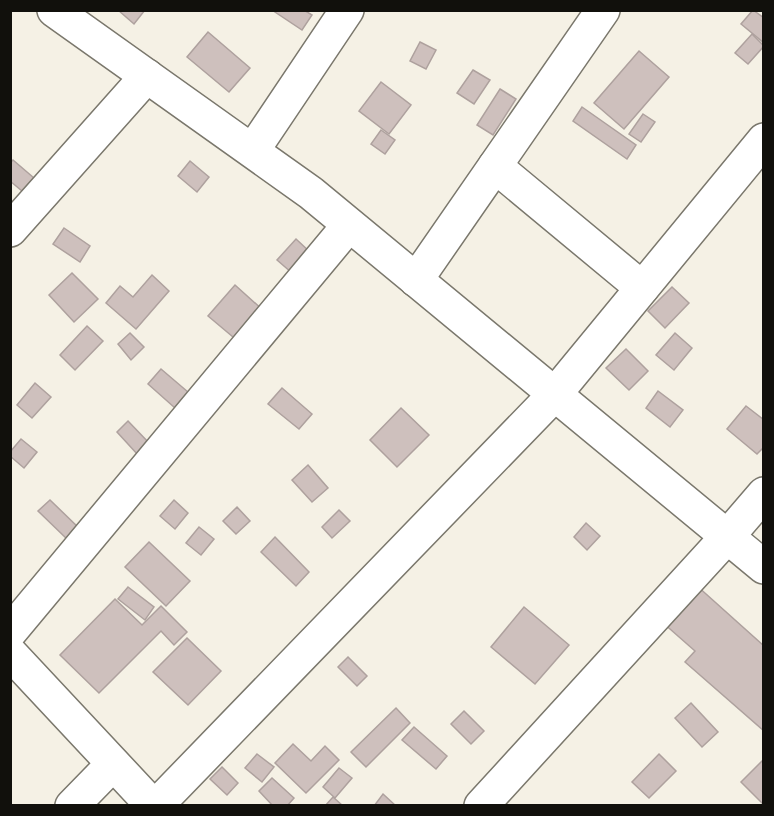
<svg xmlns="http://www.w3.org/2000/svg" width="774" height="816" font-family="Overpass,sans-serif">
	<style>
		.building { fill: #cec0bd; stroke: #aea19e; stroke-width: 1.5 }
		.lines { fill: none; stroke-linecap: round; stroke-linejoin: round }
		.minor-casing { stroke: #7a776c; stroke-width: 36 }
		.minor { stroke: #fff; stroke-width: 33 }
	</style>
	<rect width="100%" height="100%" fill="#f5f1e5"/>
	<g class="building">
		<polygon points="118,10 145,10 134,24"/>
		<polygon points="272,10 304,10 312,15 302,30"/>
		<polygon points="753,10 764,18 764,43 741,24"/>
		<polygon points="208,32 250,68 229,92 187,57"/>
		<polygon points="752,34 764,46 748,64 735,53"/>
		<polygon points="420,42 436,50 426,69 410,61"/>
		<polygon points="639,51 669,77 624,129 594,103"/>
		<polygon points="473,70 490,80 474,104 457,93"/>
		<polygon points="381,82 411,105 389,134 359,111"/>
		<polygon points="500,89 516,99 493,135 477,125"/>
		<polygon points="582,107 636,145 627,159 573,121"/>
		<polygon points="643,114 655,122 641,142 629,134"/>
		<polygon points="381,130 395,140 385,154 371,144"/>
		<polygon points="13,160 34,178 22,191 10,181 10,163"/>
		<polygon points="190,161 209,177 197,192 178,176"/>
		<polygon points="64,228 90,246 80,262 53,244"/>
		<polygon points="296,239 310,252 292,273 277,260"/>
		<polygon points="72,273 98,299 74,322 49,295"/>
		<polygon points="152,275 169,291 136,329 106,303 120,286 133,297"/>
		<polygon points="235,285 265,312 239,342 208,316"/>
		<polygon points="672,287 689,303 665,328 648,311"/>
		<polygon points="87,326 103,341 75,370 60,355"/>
		<polygon points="130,333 144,347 131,360 118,344"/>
		<polygon points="675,333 692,348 674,370 656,355"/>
		<polygon points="626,349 648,371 629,390 606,368"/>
		<polygon points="161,369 188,392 175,408 148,384"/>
		<polygon points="35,383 51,397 32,418 17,405"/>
		<polygon points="282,388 312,414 299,429 268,404"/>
		<polygon points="658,391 683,410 670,427 646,408"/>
		<polygon points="746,406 764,420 764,447 757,454 727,429"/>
		<polygon points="401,408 429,435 397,467 370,440"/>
		<polygon points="128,421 150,444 138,455 117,432"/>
		<polygon points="21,439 37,452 24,468 10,456 10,452"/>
		<polygon points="308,465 328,488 312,502 292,480"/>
		<polygon points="50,500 80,529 69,541 38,511"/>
		<polygon points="174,500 188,513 175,529 160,516"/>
		<polygon points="237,507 250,521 236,534 223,521"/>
		<polygon points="339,510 350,521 332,538 322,527"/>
		<polygon points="586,523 600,536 587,550 574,537"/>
		<polygon points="199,527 214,539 201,555 186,543"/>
		<polygon points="275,537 309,572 296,586 261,552"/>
		<polygon points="149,542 190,581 166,606 125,567"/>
		<polygon points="696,585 764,646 764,731 685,662 695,651 662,622"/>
		<polygon points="128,587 154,607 145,620 118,599"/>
		<polygon points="115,599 142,625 161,606 187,632 174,645 161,631 99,693 60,655"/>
		<polygon points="524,607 569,645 535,684 491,647"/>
		<polygon points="187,638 221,671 188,705 153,672"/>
		<polygon points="348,657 367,676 357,686 338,667"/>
		<polygon points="691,703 718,732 702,747 675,718"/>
		<polygon points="396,708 410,723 366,767 351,752"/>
		<polygon points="464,711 484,731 471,744 451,724"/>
		<polygon points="414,727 447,756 436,769 402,740"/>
		<polygon points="293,744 311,761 325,746 339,760 306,793 275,763"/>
		<polygon points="257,754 274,767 262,782 245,768"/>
		<polygon points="659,754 676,771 649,798 632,782"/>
		<polygon points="764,759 764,805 741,782"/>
		<polygon points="222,767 238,783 227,795 210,779"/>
		<polygon points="339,768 352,778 335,798 323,787"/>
		<polygon points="272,778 294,798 287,806 273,806 259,791"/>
		<polygon points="383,794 396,806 374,806"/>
		<polygon points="333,797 343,806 325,806"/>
	</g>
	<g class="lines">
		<g class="minor-casing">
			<g id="minor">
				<polyline points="54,10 311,193 764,567"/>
				<polyline points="253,150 347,10"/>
				<polyline points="495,166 642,288"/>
				<polyline points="10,230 147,76"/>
				<polyline points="416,280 603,10"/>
				<polyline points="10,632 349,225"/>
				<polyline points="10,653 153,806"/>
				<polyline points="72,806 113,764"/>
				<polyline points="156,806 555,394 764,140"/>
				<polyline points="481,806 727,537 764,494"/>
			</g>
		</g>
		<use href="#minor" class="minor"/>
	</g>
	<rect width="774" height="816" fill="none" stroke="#11100c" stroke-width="24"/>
</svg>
